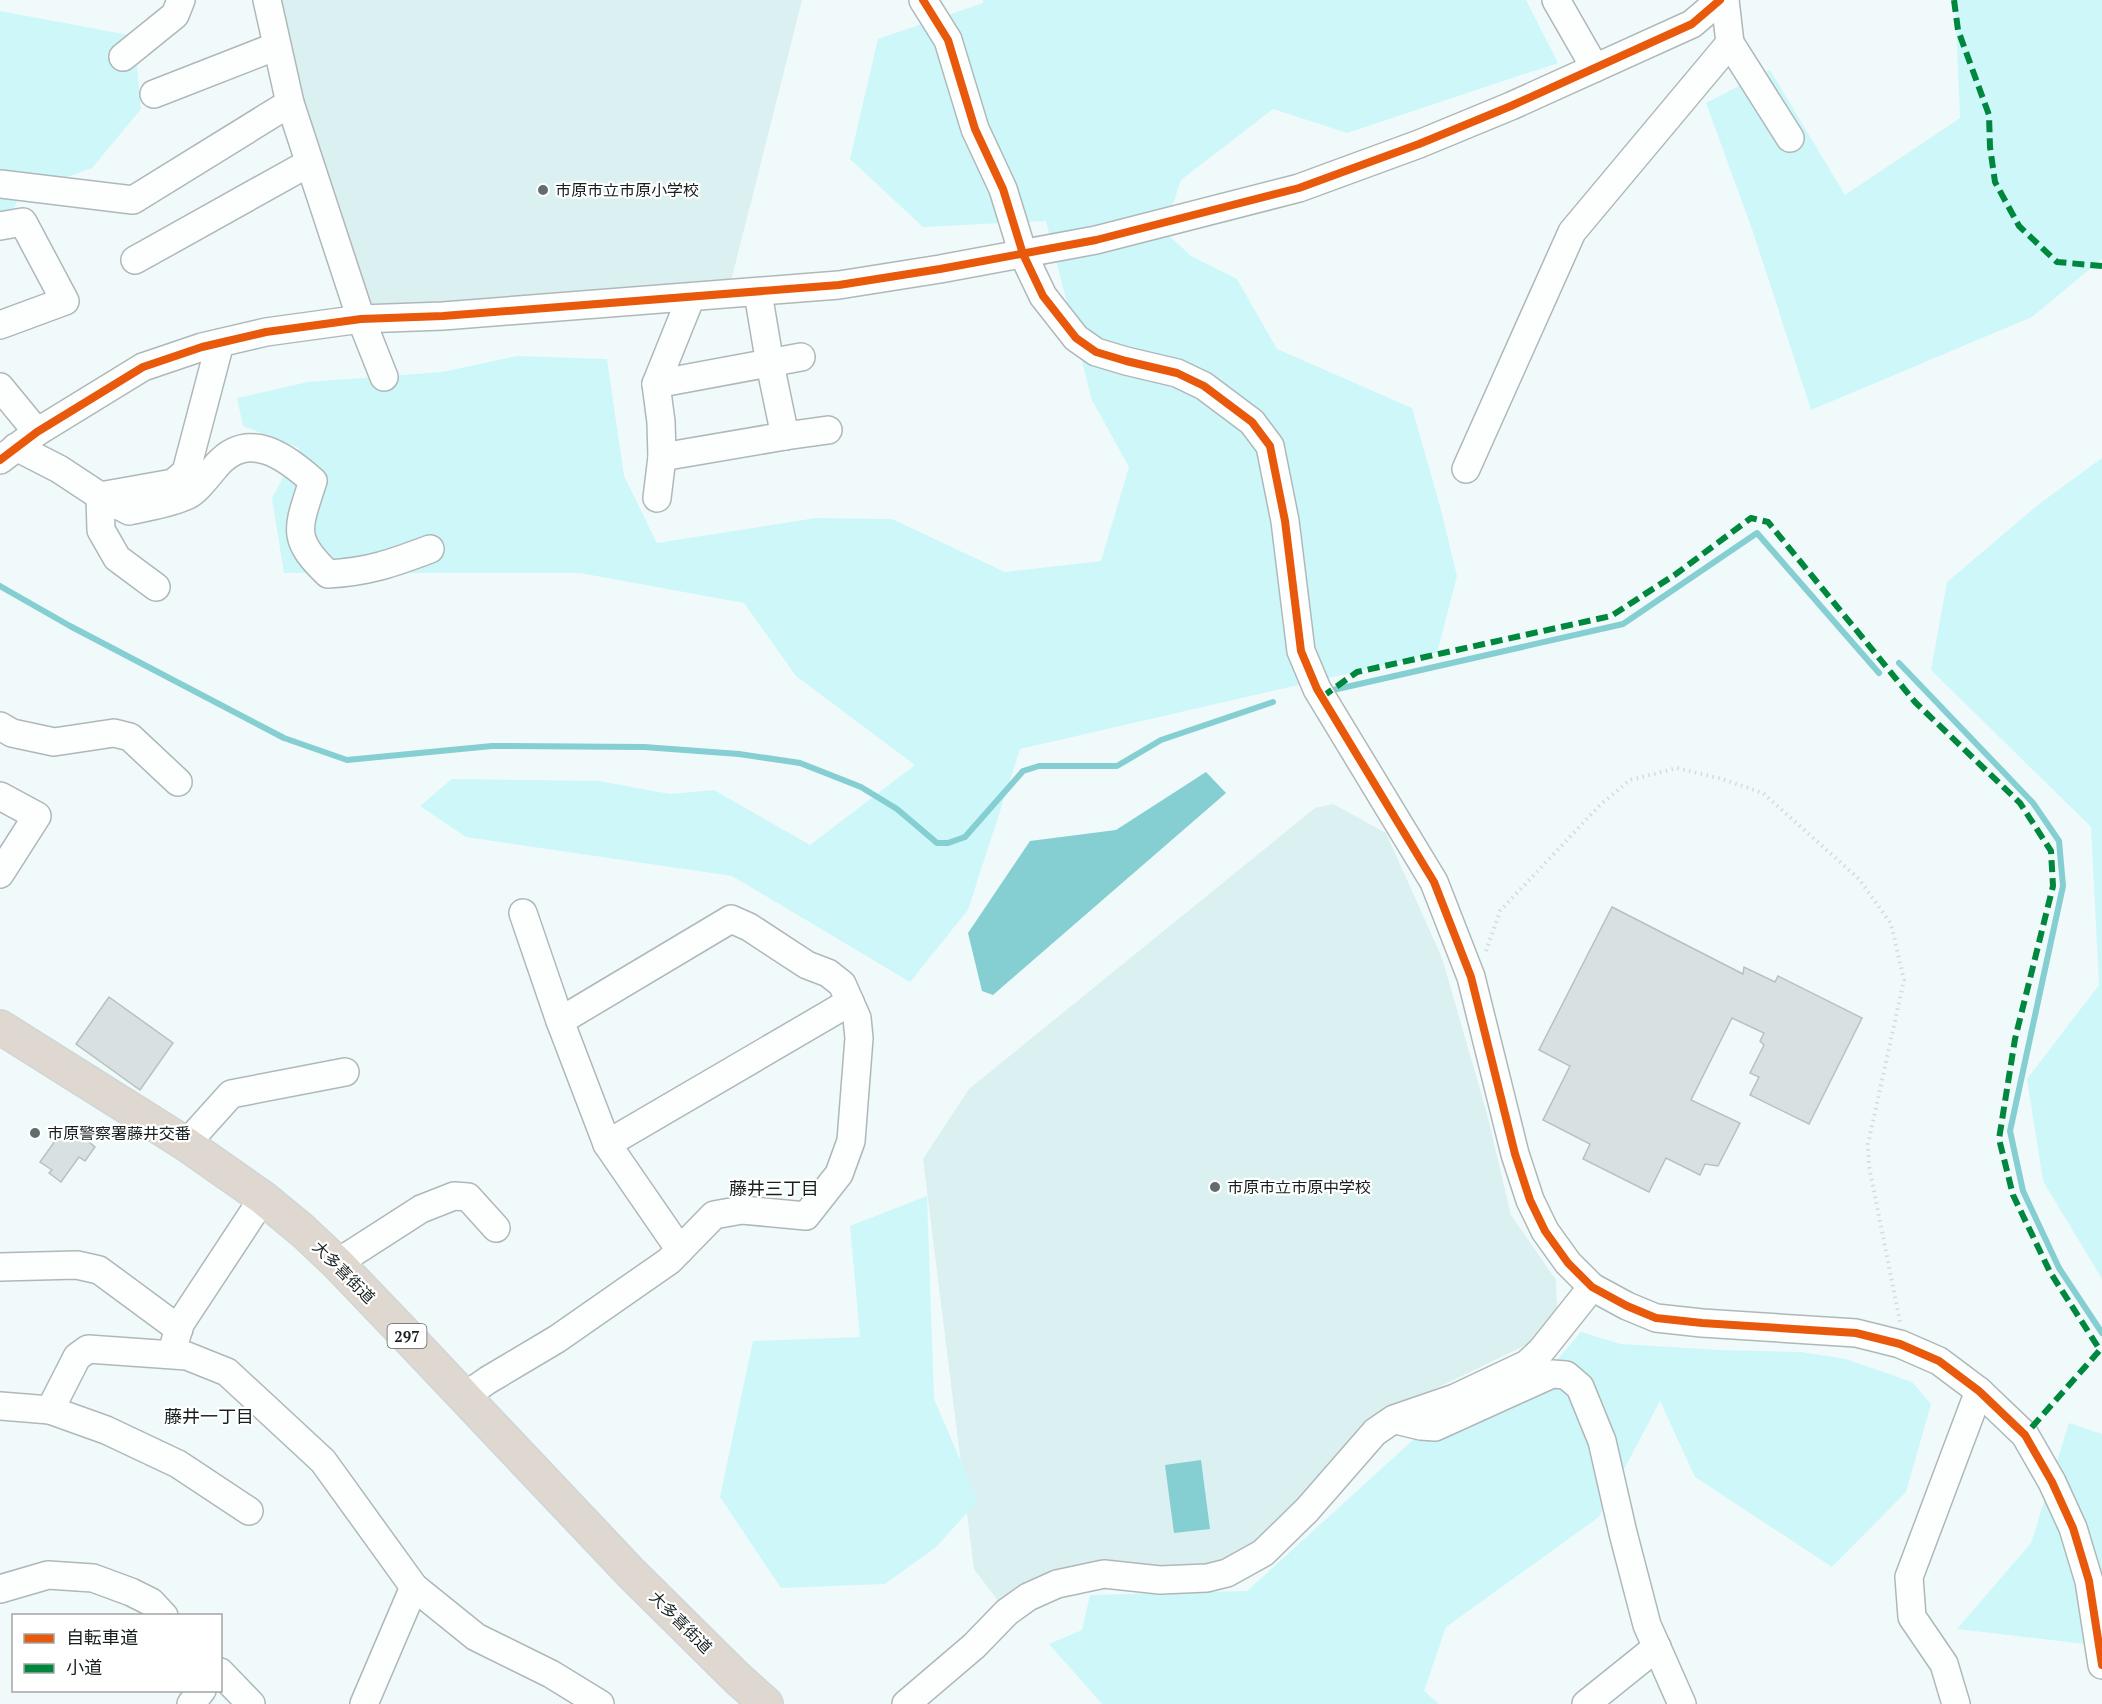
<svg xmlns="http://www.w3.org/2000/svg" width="2102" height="1704" font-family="'PT Serif','Noto Sans JP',serif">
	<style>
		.built { fill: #dbf0f1 }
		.green { fill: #cef7fa }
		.water { fill: #85ced2 }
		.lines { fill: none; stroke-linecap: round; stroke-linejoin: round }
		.stream { stroke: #85ced2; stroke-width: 6 }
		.building { fill: #d8e0e1; stroke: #b8c1c2; stroke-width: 1.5 }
		.minor-casing { stroke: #afb8b8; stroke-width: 30 }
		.highway-casing { stroke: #d0d5d5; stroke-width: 36 }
		.path { stroke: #d6dada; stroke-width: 4; stroke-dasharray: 1.5 4.5; stroke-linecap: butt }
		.minor { stroke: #fdfefe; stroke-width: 27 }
		.highway { stroke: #dfd8d1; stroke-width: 33 }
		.quiet { stroke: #00873e; stroke-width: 6; stroke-dasharray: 12 6; stroke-linecap: butt }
		.cycleway-casing { stroke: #fff; stroke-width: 11 }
		.cycleway { stroke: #e8590c; stroke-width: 8 }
		.poi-dot { fill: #636c6c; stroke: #fff; stroke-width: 2 }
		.labels { text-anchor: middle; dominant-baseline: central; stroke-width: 4.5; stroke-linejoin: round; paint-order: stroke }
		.shield { fill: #fff; stroke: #5d6262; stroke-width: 1.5 }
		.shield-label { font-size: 15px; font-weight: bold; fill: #171f1f }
		.poi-label { font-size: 16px; fill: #171f1f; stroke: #fff; text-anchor: start }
		.street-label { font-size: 16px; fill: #171f1f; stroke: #fff }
		.neighbourhood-label { font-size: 18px; fill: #171f1f; stroke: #fff }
	</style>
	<rect width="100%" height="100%" fill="#f0fafb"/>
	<g class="built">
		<polygon points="279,0 802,0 731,281 372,312 302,99"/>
		<polygon points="1333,804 1386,833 1442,958 1486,1110 1511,1215 1556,1280 1557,1308 1528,1344 1379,1416 1256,1549 1194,1572 1002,1606 974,1569 923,1159 969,1089 1315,808"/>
	</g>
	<g class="green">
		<polygon points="983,0 1526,0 1558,63 1347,133 1273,109 1181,180 1164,231 1191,256 1237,279 1277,349 1412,408 1441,510 1457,576 1437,653 1020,749 968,910 910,982 732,876 466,837 420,806 452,779 599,781 670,794 714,790 810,845 915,765 796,676 744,603 580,573 284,573 272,498 299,448 243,426 237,398 308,382 442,372 517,356 607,359 624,476 657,543 816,518 892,519 1005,572 1101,561 1129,467 1092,400 1046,221 923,227 850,159 878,39 983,3"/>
		<polygon points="1955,0 2102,0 2102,259 2032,317 1811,410 1753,232 1706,103 1770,70 1845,195 1960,118"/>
		<polygon points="0,11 134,36 141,109 92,168 20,194 0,242"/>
		<polygon points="2102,458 2102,1279 2043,1181 2027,1079 2099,985 2091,827 1931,670 1947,582 2039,504"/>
		<polygon points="927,1196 934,1399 978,1501 936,1547 885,1584 781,1588 720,1497 753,1341 860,1337 850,1226"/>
		<polygon points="1581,1332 1620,1344 1721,1350 1801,1352 1846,1359 1912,1382 1931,1404 1906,1492 1832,1567 1695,1477 1660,1401 1599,1517 1446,1627 1424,1691 1439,1704 1102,1704 1049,1644 1082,1630 1090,1595 1247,1591 1447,1409 1557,1360"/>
		<polygon points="2069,1423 2102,1434 2102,1646 1957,1629 2031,1543"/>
	</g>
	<g class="water">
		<polygon points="1206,772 1226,793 993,995 982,991 968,933 1030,841 1116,830"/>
		<polygon points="1201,1460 1210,1529 1174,1533 1165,1465"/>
	</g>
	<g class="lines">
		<g class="stream">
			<polyline points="0,586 70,626 284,738 347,760 492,746 644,747 739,754 800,763 861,787 897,809 937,843 948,843 965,837 1023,771 1039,766 1117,766 1161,740 1273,702"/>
			<polyline points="1899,663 2033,803 2059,841 2063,886 2010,1131 2023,1191 2059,1268 2102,1333"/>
			<polyline points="1333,690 1623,624 1757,533 1879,673"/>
		</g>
	</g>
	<g class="building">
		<polygon points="1612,907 1743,974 1744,967 1775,982 1778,976 1862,1018 1809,1124 1750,1095 1759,1077 1750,1073 1764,1045 1760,1041 1764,1033 1732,1018 1691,1100 1740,1123 1718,1166 1705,1164 1700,1175 1666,1158 1649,1192 1583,1159 1590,1144 1543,1120 1570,1066 1539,1050"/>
		<polygon points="109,997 173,1043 140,1090 76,1044"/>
		<polygon points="67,1124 95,1147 85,1161 79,1157 61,1182 49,1173 52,1170 40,1162"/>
	</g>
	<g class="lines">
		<g class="minor-casing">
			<g id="minor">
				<polyline points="267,0 290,103 361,319 384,377"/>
				<polyline points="923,0 948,40 975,129 1003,189 1023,254 1043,296 1076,338 1096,352 1126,361 1177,373 1204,386 1252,422 1270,446 1285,521 1301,651 1317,689 1434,882 1471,977 1515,1154 1530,1200 1545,1231 1568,1263 1592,1287 1627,1306 1656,1318 1702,1323 1856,1333 1900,1344 1939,1361 1979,1391 2025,1435 2052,1482 2073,1528 2089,1581 2102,1665"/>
				<polyline points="1556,0 1595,68"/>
				<polyline points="1730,43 1790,138"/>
				<polyline points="123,57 175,15 181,0"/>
				<polyline points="154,94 277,46"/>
				<polyline points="0,184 133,200 290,103"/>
				<polyline points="0,226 23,222 65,301 0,325"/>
				<polyline points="135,260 309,163"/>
				<polyline points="758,293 770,364 785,436"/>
				<polyline points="656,384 801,357"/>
				<polyline points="0,387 37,432"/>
				<polyline points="16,447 59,469 100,496 173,483 186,472 220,343"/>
				<polyline points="662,457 785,436 828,430"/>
				<polyline points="0,460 37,432 143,367 202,347 266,332 361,319 443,316 839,285 940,269 1096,240 1299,188 1419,144 1511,106 1692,24 1720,0"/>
				<polyline points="1466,469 1572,232 1730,43 1725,0"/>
				<polyline points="657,498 662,457 661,422 656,384 691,297"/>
				<path d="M 156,587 L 117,558 L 101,530 L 100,496 L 129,511 C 146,507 173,503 188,495 C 197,491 210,473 217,465 C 249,429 286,457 313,481 C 298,528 290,538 328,574 C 368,572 393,563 430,549"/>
				<polyline points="0,726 12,733 54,742 114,733 130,737 178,782"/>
				<polyline points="0,796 37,816 0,874"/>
				<polyline points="523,913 560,1021 607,1144 680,1250"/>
				<polyline points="186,1144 231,1094 345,1072"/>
				<polyline points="607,1144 850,1002"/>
				<polyline points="337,1263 421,1209 454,1196 468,1197 496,1228"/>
				<polyline points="0,1267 77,1265 99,1270 179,1329"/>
				<polyline points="174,1345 180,1324 263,1198"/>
				<polyline points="465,1396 488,1380 557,1339 669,1261 714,1215 742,1210 806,1216 839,1174 851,1141 859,1038 857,1018 842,984 828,973 807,965 749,927 731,919 560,1021"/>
				<polyline points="0,1406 50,1410 106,1430 178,1464 249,1511"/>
				<polyline points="50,1410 77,1357 88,1349 187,1356 227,1372 323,1461 414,1587 476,1637 551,1674 600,1704"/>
				<polyline points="1396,1420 1421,1426 1435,1427 1552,1374 1566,1375 1580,1387 1602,1441 1623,1533 1647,1625 1682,1704"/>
				<polyline points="0,1589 48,1575 93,1578 131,1592 151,1602 164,1616"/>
				<polyline points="220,1672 251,1704"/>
				<polyline points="191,1704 202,1690"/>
				<polyline points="364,1704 414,1587"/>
				<polyline points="906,1704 974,1646 1007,1612 1028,1597 1057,1584 1104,1574 1160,1580 1207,1578 1227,1573 1263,1553 1307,1510 1375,1432 1394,1419 1455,1398 1527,1364 1541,1351 1592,1287"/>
				<polyline points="1586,1704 1657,1647"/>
				<polyline points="1956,1704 1944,1664 1912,1617 1909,1577 1979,1391"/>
			</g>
		</g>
		<g class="highway-casing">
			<polyline id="highway" points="0,1027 186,1144 263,1198 303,1231 337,1263 404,1333 631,1573 737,1678 766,1704"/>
		</g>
		<polyline class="path" points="1486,951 1500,911 1600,805 1630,780 1677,768 1722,779 1763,793 1859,879 1891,924 1904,980 1868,1144 1869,1166 1900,1322"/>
		<use href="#minor" class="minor"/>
		<use href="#highway" class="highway"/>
		<g class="quiet">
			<polyline points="1954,0 1958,30 1989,115 1990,147 1995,182 2019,226 2057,262 2102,266"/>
			<polyline points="1322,697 1357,672 1611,616 1676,574 1751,518 1768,522 1915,702 2020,803 2051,851 2053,886 2015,1039 1999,1139 2013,1195 2050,1272 2100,1350 2025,1435"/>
		</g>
		<g class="cycleway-casing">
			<g id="cycleway">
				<polyline points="923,0 948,40 975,129 1003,189 1023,254 1043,296 1076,338 1096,352 1126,361 1177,373 1204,386 1252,422 1270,446 1285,521 1301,651 1317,689 1434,882 1471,977 1515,1154 1530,1200 1545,1231 1568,1263 1592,1287 1627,1306 1656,1318 1702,1323 1856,1333 1900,1344 1939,1361 1979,1391 2025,1435 2052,1482 2073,1528 2089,1581 2102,1665"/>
				<polyline points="0,460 37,432 143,367 202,347 266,332 361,319 443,316 839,285 940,269 1096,240 1299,188 1419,144 1511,106 1692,24 1720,0"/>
			</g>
		</g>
		<use href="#cycleway" class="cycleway"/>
	</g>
	<g class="poi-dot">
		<circle cx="543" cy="190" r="6"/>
		<circle cx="35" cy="1133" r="6"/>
		<circle cx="1215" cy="1187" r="6"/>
	</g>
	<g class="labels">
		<rect class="shield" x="387.5" y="1324" width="39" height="24" rx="4.5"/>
		<g class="shield-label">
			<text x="407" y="1336">297</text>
		</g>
		<g class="poi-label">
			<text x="555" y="190">市原市立市原小学校</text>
			<text x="47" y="1133">市原警察署藤井交番</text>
			<text x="1227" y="1187">市原市立市原中学校</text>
		</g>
		<g class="street-label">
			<text transform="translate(344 1272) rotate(45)">大多喜街道</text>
			<text transform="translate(681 1622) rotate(45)">大多喜街道</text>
		</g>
		<g class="neighbourhood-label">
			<text x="774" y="1188">藤井三丁目</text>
			<text x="209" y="1416">藤井一丁目</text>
		</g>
	</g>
	<rect x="12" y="1614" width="210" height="78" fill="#ffffff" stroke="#a2a5a5" stroke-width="1.5"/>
	<rect x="24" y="1634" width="30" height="9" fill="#e8590c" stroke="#a2a5a5" stroke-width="1.5"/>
	<text x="66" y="1644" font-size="18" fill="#171f1f">自転車道</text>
	<rect x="24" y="1664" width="30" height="9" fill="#00873e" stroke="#a2a5a5" stroke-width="1.5"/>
	<text x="66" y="1674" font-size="18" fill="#171f1f">小道</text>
</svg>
